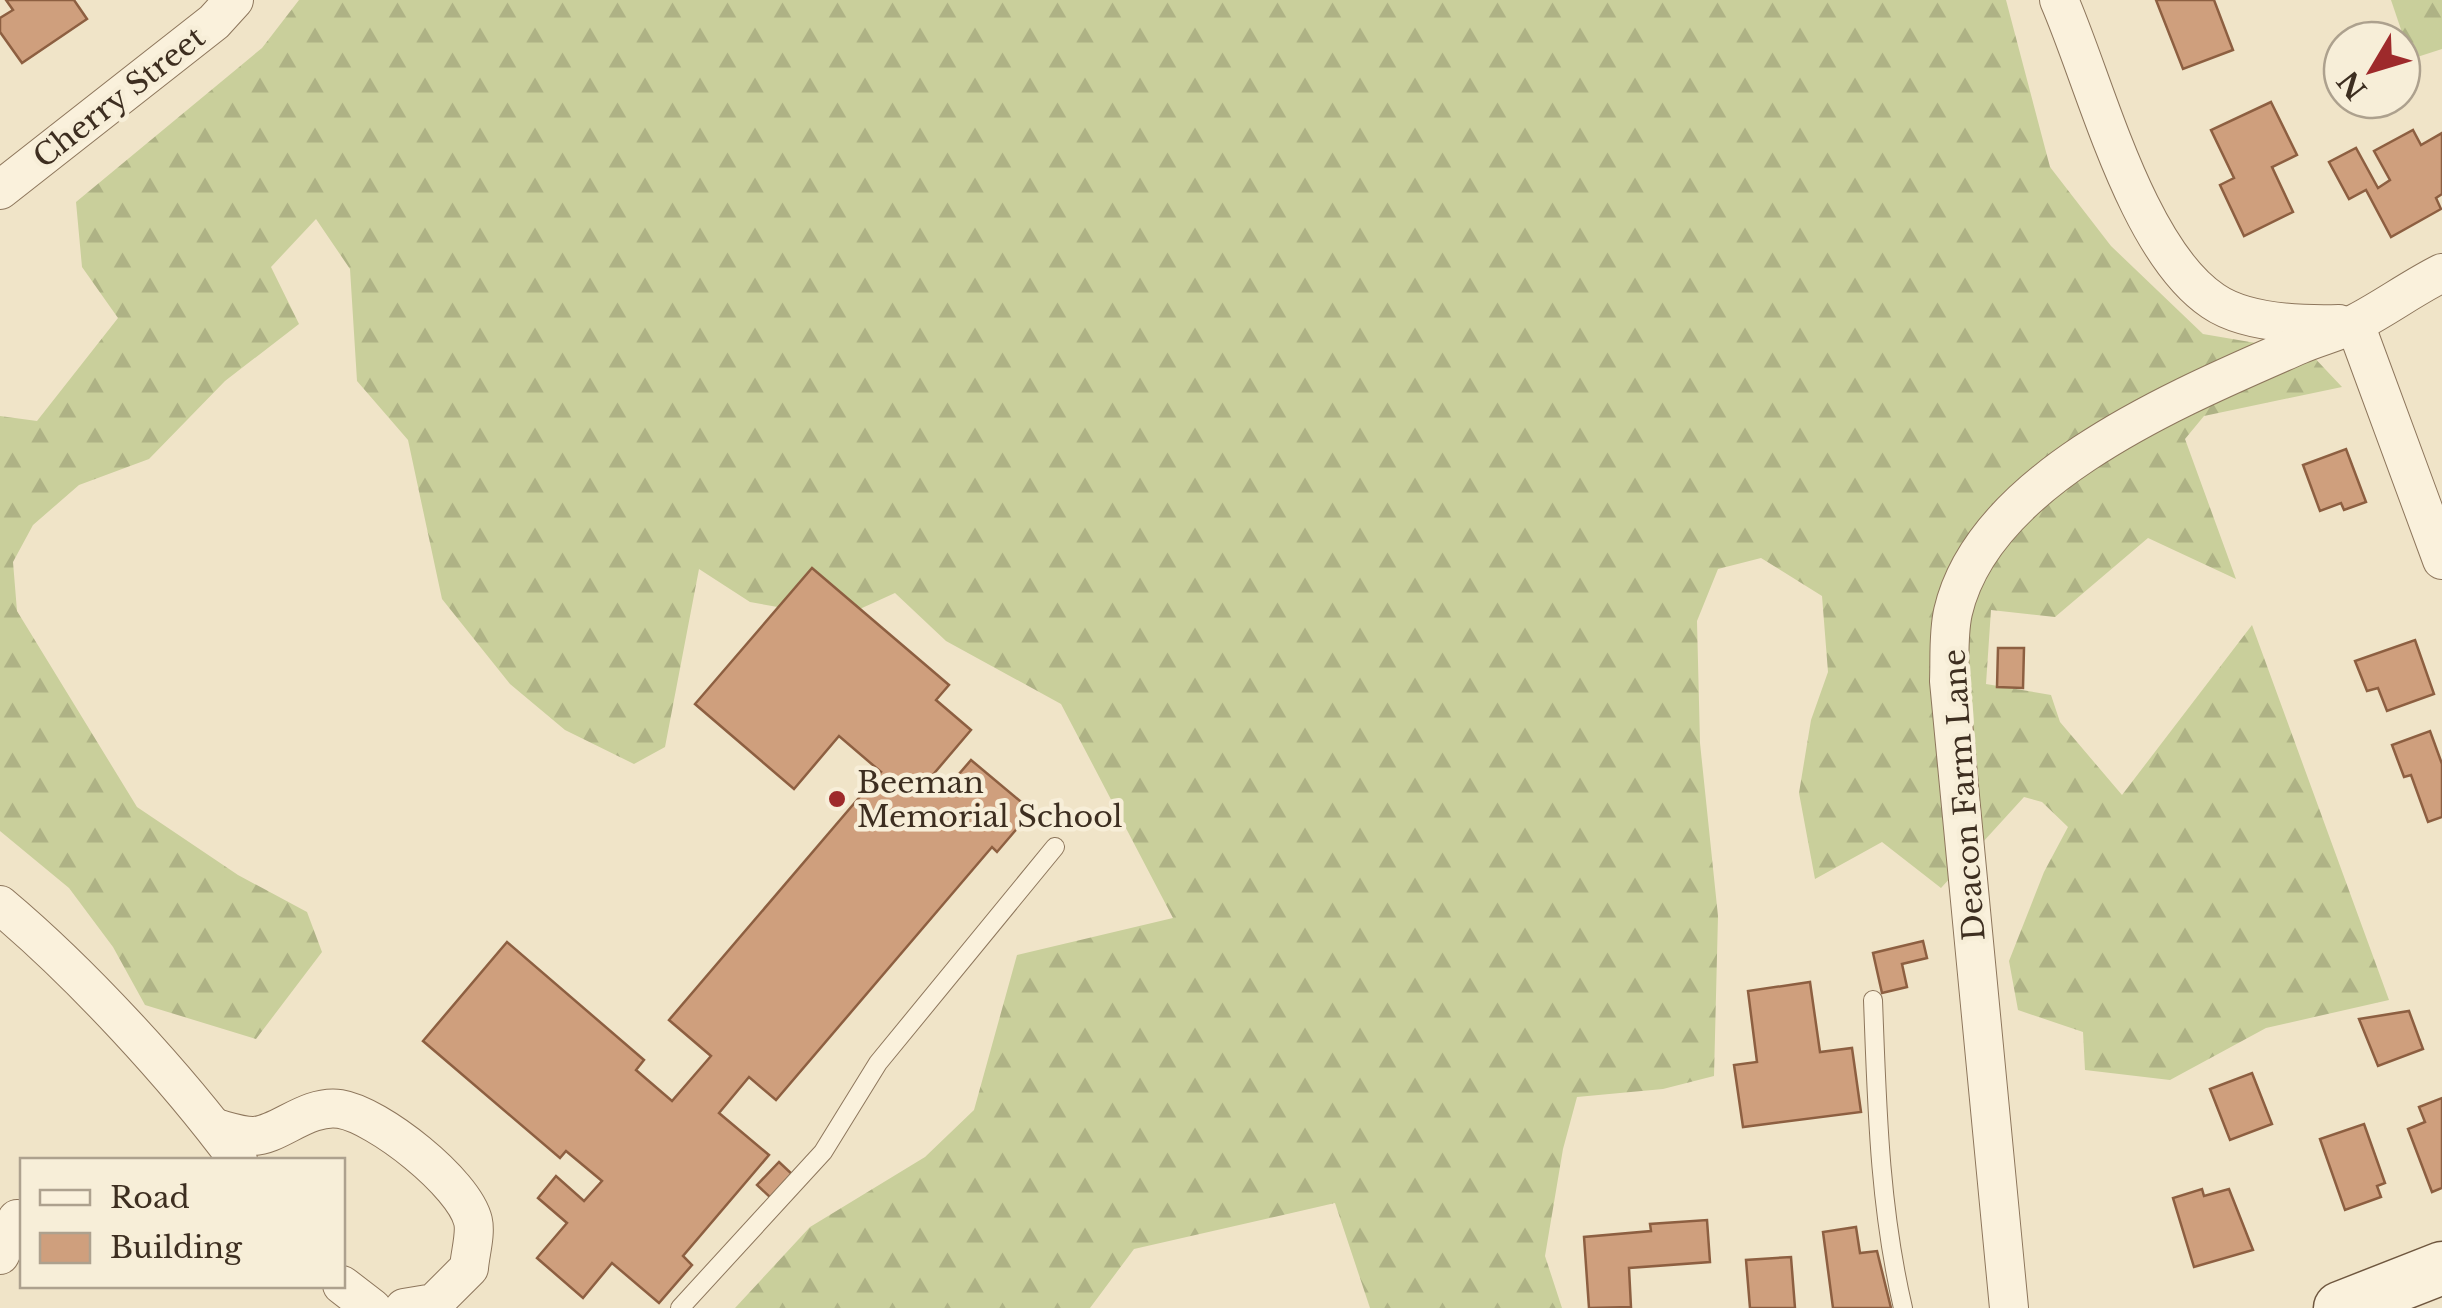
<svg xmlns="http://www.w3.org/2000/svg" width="2442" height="1308" font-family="'Libre Baskerville',serif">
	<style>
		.forest { fill: url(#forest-firs) }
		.building { fill: #cf9f7d; stroke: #8d5f41; stroke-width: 2.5 }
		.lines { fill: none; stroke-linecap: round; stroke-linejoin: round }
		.service-casing { stroke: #8d765c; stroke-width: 20 }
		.minor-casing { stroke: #8d765c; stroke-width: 40 }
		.secondary-casing { stroke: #6f573f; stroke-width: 55 }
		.service { stroke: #faf1dc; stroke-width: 18 }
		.minor { stroke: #faf1dc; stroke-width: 38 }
		.secondary { stroke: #faf1dc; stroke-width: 52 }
		.poi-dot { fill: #9e2a2b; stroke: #f7eed8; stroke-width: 4 }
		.labels { text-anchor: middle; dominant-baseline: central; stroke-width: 9; stroke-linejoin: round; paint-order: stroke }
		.street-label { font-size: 30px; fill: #3d2e20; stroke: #f7eed8 }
		.poi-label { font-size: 30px; fill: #3d2e20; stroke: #f7eed8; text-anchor: start }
	</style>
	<defs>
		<pattern id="forest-firs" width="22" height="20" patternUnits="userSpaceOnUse" patternTransform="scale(2.5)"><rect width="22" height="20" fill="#c9cf9b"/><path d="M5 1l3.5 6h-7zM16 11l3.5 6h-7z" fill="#aeb285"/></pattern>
	</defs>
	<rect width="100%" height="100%" fill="#f0e4c8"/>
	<g class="forest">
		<polygon points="299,0 2006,0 2050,167 2111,246 2203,334 2309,352 2342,387 2204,416 2185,439 2236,579 2148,538 2055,617 1991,610 1986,684 2051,695 2060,722 2122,795 2252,625 2389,1000 2266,1028 2170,1080 2085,1070 2083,1032 2018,1010 2009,961 2044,872 2068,827 2042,802 2024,797 1941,888 1882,842 1815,879 1799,793 1811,720 1828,672 1822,596 1761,558 1718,569 1697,621 1700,743 1718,916 1714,1076 1663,1089 1577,1097 1563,1149 1545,1256 1562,1308 1370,1308 1335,1203 1134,1249 1090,1308 735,1308 810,1227 925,1157 974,1110 1017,955 1173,918 1061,704 946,641 895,593 840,618 750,602 699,569 665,747 634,764 565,730 510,684 442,599 408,440 357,381 350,269 316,219 271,267 299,324 225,381 149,459 79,485 33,525 13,562 17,611 137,807 238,875 307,912 322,952 256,1039 145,1005 113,947 69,888 0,831 0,416 37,421 118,318 82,267 76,202 262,48"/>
		<polygon points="2391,0 2442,0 2442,49 2411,59"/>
	</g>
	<g class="building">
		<polygon points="6,0 74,0 87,19 22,63 0,32 0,18 13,10"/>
		<polygon points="2156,0 2214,0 2233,50 2183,69"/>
		<polygon points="2271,102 2297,155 2272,167 2293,212 2244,236 2220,185 2234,178 2211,130"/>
		<polygon points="2413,130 2421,145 2442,133 2442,194 2436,198 2441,209 2391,237 2366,190 2349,199 2329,162 2356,148 2378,188 2390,180 2374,151"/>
		<polygon points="2346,449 2366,502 2344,510 2341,503 2320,511 2303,465"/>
		<polygon points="812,568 949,685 936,700 971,730 925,784 940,796 971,760 1032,811 997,852 992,847 776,1100 749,1077 719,1113 769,1155 683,1256 692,1265 659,1303 612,1263 583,1298 537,1258 567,1223 538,1198 556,1176 584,1201 602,1181 566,1151 560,1158 423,1041 507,942 644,1060 636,1070 672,1101 711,1056 669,1020 881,772 839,736 794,789 695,704"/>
		<polygon points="2415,640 2434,694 2387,711 2378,688 2367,691 2355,661"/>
		<polygon points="1998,648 2024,648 2023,688 1997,687"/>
		<polygon points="2430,731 2442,764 2442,817 2428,822 2411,775 2404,777 2392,745"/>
		<polygon points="1923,941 1927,958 1902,964 1907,987 1882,993 1873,953"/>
		<polygon points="1810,982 1820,1052 1852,1048 1861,1112 1743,1127 1734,1065 1757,1062 1748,991"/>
		<polygon points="2409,1011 2423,1049 2378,1066 2359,1019"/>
		<polygon points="2252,1073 2272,1124 2230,1140 2210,1089"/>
		<polygon points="2442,1098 2442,1188 2432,1192 2408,1129 2425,1122 2419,1107"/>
		<polygon points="2364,1124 2385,1183 2377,1186 2381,1197 2345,1210 2320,1139"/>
		<polygon points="779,1162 793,1175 771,1198 757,1185"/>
		<polygon points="2202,1189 2204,1196 2229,1189 2253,1250 2194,1267 2173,1198"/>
		<polygon points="1707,1220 1710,1262 1629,1268 1631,1307 1589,1308 1584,1237 1651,1231 1650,1224"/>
		<polygon points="1856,1227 1860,1253 1877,1251 1891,1308 1833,1308 1823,1232"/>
		<polygon points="1791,1257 1795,1308 1750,1308 1746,1260"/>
	</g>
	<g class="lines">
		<g class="service-casing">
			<g id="service">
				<path d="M 1873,1000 C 1877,1105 1879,1205 1903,1308"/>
				<polyline points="680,1308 823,1152 878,1063 1055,847"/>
			</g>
		</g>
		<g class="minor-casing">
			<g id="minor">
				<path d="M 2059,0 C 2096,85 2136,249 2213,301 C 2245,323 2301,325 2339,324"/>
				<polyline points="0,190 214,22 234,0"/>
				<polyline points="2355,324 2442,560"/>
				<path d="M 0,905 C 80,972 176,1076 238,1160"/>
				<path d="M 215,1128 C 227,1131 241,1136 253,1136 C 278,1136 307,1104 340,1109 C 378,1115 464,1183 473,1221 C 476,1234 470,1254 469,1268 L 434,1303 L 404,1308"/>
				<polyline points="0,1255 17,1219"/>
				<polyline points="342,1285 372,1308"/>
				<path d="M 2009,1308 L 1949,681 C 1950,659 1948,634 1953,612 C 1984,477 2183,396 2299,345 C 2317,337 2338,332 2356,323 C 2385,308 2412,288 2442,273"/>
			</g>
		</g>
		<g class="secondary-casing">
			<polyline id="secondary" points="2340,1308 2442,1268"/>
		</g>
		<use href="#service" class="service"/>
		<use href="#minor" class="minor"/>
		<use href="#secondary" class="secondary"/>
	</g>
	<circle class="poi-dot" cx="837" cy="799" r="10"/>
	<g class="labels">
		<g class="street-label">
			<text transform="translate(119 97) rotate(-38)">Cherry Street</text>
			<text transform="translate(1964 795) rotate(-94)">Deacon Farm Lane</text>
		</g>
		<g class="poi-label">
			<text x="857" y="782">Beeman<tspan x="857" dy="34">Memorial School</tspan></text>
		</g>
	</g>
	<rect x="20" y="1158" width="325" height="130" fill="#f7eed8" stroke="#ada18e" stroke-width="2.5"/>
	<rect x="40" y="1190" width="50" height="15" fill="#faf1dc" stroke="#ada18e" stroke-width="2.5"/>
	<text x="110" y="1208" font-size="30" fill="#3d2e20">Road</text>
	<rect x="40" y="1233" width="50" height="30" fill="#cf9f7d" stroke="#ada18e" stroke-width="2.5"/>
	<text x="110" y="1258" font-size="30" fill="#3d2e20">Building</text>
	<g transform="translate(2372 70) rotate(232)"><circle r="48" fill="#f7eed8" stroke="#ada18e" stroke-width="2.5"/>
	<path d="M0-8L18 38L0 25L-18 38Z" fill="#9e2a2b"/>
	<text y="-15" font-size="28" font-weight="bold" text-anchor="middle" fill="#3d2e20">N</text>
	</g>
</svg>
